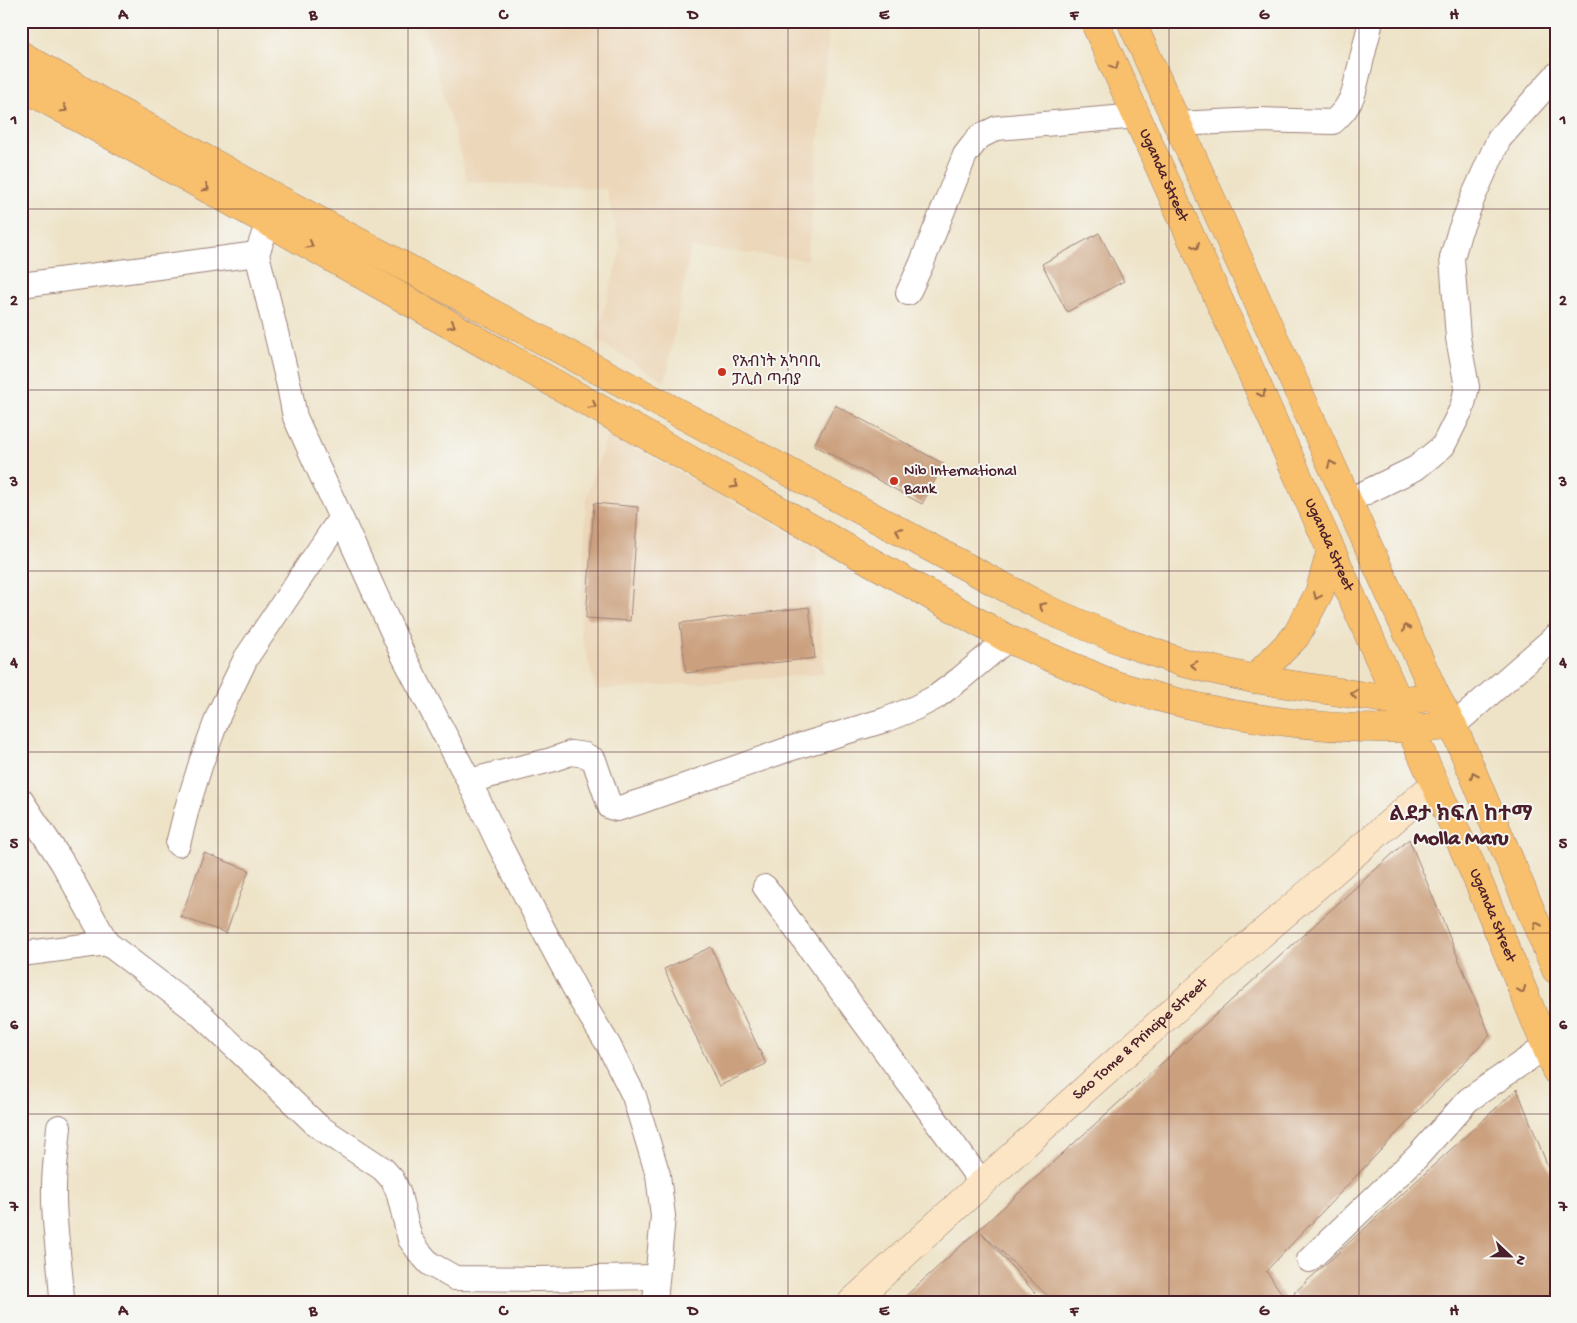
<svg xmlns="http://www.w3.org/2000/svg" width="1577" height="1323" font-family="'Gochi Hand','Noto Sans Ethiopic',sans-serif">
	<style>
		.built { fill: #ecd7ba }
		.building { fill: #cba07e }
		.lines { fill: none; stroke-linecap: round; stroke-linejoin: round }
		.minor-casing { stroke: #9c8179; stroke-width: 26 }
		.secondary-casing { stroke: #9c8179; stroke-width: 29 }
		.primary-casing { stroke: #9c8179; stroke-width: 29 }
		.minor { stroke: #fff; stroke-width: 24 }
		.secondary { stroke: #fce5c4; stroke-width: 28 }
		.primary { stroke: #f8bf6c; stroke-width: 28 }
		.oneway { stroke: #986748 }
		.grid { fill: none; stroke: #4a1f2b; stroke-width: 1; stroke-opacity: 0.55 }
		.poi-dot { fill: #c8321e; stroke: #f6f6f2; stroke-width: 2 }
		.labels { text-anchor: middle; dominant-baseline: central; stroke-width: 4; stroke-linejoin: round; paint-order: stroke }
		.street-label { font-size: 16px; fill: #4a1f2b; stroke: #f6f6f2 }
		.poi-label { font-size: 16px; fill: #4a1f2b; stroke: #f6f6f2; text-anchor: start }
		.district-label { font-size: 21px; font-weight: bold; fill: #4a1f2b; stroke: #f6f6f2 }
		.neatline { fill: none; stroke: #4a1f2b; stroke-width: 2 }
		.grid-label { font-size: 16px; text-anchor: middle; font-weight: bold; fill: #4a1f2b }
	</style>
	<rect width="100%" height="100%" fill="#f6f6f2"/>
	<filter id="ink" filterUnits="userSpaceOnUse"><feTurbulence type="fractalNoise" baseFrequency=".02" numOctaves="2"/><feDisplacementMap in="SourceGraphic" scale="10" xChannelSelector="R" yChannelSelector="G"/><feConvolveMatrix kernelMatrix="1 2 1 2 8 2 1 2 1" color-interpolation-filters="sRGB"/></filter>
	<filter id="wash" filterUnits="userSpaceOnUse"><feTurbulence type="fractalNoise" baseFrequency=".0096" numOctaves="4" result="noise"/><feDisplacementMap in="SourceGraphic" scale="20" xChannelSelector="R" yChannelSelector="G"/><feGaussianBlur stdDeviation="1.12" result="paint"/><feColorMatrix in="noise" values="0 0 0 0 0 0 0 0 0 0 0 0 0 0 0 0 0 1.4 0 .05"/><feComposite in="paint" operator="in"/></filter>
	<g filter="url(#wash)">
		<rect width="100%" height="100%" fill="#eee3c7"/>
		<g class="built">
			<polygon points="423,21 830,21 807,260 691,247 665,382 596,339 621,248 606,189 468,182"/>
			<polygon points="608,433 816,548 824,674 596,690 581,635 586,498"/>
		</g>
		<g id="blocks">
			<g class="building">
				<polygon points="1099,233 1124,281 1067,312 1042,264"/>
				<polygon points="835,405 944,464 922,504 814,445"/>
				<polygon points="594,503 638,507 630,621 586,618"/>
				<polygon points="809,607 815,658 686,673 680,623"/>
				<polygon points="1409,839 1490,1035 1266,1271 1288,1302 1054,1302 981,1232 1043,1302 899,1302"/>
				<polygon points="204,853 249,870 226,933 181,917"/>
				<polygon points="711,947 766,1064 719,1086 664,969"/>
				<polygon points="1517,1089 1556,1187 1556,1302 1302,1302 1294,1293"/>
			</g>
		</g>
	</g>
	<g filter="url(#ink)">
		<use href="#blocks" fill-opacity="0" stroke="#9c8179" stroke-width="1"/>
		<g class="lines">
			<g class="minor-casing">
				<g id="minor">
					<path d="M 1177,124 L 1258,120 L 1333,122 C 1344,112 1350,104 1354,91 L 1371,21"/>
					<polyline points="268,222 257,254 289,386 295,417 404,657 469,781 499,844 544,931 582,1002 609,1046 634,1096 658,1175 663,1216 655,1302"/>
					<polyline points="21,285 257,254"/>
					<polyline points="908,293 921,265 965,155 979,137 997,128 1138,116"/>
					<polyline points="1348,501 1416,468 1443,446 1462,408 1467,387 1458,338 1452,258 1459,233 1474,195 1499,139 1556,75"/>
					<polyline points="1453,726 1556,636"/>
					<polyline points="469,781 551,760 571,753 585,755 594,760 610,807 617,809 642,801 789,749 885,720 915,708 936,697 960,679 1008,639"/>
					<polyline points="21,800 62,862 107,943 199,1013 318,1126 383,1169 392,1179 398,1191 410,1239 420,1253 430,1264 455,1278 535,1279 657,1277"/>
					<polyline points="178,844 187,808 201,763 219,714 246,658 340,519"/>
					<polyline points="765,887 982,1183"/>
					<polyline points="21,954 107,943"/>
					<path d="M 59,1127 C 57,1148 54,1169 54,1189 C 53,1227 61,1264 62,1302"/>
					<polyline points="1309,1260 1417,1157 1468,1100 1545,1047"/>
				</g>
			</g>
			<g class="secondary-casing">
				<g id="secondary">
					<path id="s1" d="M 852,1302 L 1072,1101 L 1209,979 L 1435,784"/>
				</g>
			</g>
			<g class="primary-casing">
				<g id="primary">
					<path id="s2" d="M 1094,21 L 1331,550 L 1478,881 L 1556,1071"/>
					<polyline points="1131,21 1436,696 1453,726 1556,970"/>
					<polyline points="21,55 109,106 282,201 991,580 1048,610 1124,642 1184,663 1254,679 1398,701 1436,696"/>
					<path d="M 21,86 L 268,222 L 1008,639 C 1031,649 1054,659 1078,669 C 1090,674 1103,680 1116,685 C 1225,719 1339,735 1453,726"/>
					<polyline points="1254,679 1296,636 1319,593 1331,550"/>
				</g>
			</g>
			<use href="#minor" class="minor"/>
			<use href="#secondary" class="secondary"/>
			<use href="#primary" class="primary"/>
		</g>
		<defs><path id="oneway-chevron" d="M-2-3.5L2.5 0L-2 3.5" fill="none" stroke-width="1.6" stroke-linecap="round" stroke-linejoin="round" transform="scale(1.25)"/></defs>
		<g class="oneway">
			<use href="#oneway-chevron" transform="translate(1115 66) rotate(65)"/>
			<use href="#oneway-chevron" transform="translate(64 109) rotate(29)"/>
			<use href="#oneway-chevron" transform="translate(206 188) rotate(29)"/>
			<use href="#oneway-chevron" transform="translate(310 245) rotate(29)"/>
			<use href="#oneway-chevron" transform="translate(1196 246) rotate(66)"/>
			<use href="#oneway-chevron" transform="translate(452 325) rotate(29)"/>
			<use href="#oneway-chevron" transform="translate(1262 394) rotate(66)"/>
			<use href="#oneway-chevron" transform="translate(593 405) rotate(29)"/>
			<use href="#oneway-chevron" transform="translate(1331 464) rotate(-114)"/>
			<use href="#oneway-chevron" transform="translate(735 485) rotate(30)"/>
			<use href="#oneway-chevron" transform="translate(899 531) rotate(-152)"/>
			<use href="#oneway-chevron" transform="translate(1317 596) rotate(115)"/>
			<use href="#oneway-chevron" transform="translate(1042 606) rotate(-153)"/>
			<use href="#oneway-chevron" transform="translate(1406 628) rotate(-114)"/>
			<use href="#oneway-chevron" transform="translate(1194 665) rotate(-167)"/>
			<use href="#oneway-chevron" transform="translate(1354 694) rotate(-171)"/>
			<use href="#oneway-chevron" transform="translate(1474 775) rotate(-113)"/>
			<use href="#oneway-chevron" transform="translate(1537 925) rotate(-113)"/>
			<use href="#oneway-chevron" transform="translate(1522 990) rotate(68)"/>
		</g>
	</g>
	<path class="grid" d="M 218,21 L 218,1302M 408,21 L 408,1302M 598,21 L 598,1302M 788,21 L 788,1302M 979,21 L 979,1302M 1169,21 L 1169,1302M 1359,21 L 1359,1302M 21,209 L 1556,209M 21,390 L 1556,390M 21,571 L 1556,571M 21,752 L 1556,752M 21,933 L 1556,933M 21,1114 L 1556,1114"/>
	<g class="poi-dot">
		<circle cx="722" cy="372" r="5"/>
		<circle cx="894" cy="481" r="5"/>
	</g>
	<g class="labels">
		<g class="street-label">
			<text stroke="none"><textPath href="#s2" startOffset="169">Uganda Street</textPath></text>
			<text stroke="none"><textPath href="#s2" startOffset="574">Uganda Street</textPath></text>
			<text stroke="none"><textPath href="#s2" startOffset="979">Uganda Street</textPath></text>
			<text stroke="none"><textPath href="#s1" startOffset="390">Sao Tome &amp; Principe Street</textPath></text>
		</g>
		<g class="poi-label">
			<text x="732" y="363">የአብነት አካባቢ<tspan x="732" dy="18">ፓሊስ ጣብያ</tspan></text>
			<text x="904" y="472">Nib International<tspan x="904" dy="18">Bank</tspan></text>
		</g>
		<g class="district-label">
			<text x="1461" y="816">ልደታ ክፍለ ከተማ<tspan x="1461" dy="24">Molla Maru</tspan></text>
		</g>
	</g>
	<rect width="1577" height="1323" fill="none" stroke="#f6f6f2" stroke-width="55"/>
	<g transform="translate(1510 1256) rotate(112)" stroke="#f6f6f2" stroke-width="4" paint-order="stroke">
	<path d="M0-4L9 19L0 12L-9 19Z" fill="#4a1f2b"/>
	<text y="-8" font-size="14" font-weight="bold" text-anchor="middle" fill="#4a1f2b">N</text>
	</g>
	<rect x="28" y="28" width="1522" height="1268" class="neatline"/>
	<g class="grid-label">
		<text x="123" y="19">A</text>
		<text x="313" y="19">B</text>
		<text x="503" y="19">C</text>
		<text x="693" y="19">D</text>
		<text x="884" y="19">E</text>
		<text x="1074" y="19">F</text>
		<text x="1264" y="19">G</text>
		<text x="1454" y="19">H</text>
		<text x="14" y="124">1</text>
		<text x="1563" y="124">1</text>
		<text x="14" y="305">2</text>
		<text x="1563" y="305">2</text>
		<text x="14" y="486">3</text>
		<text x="1563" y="486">3</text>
		<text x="14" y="667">4</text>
		<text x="1563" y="667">4</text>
		<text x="14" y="848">5</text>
		<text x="1563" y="848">5</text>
		<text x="14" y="1029">6</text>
		<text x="1563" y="1029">6</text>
		<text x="14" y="1211">7</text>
		<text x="1563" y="1211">7</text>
		<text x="123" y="1315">A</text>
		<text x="313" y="1315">B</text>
		<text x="503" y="1315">C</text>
		<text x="693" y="1315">D</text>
		<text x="884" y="1315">E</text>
		<text x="1074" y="1315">F</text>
		<text x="1264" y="1315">G</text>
		<text x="1454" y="1315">H</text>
	</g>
</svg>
